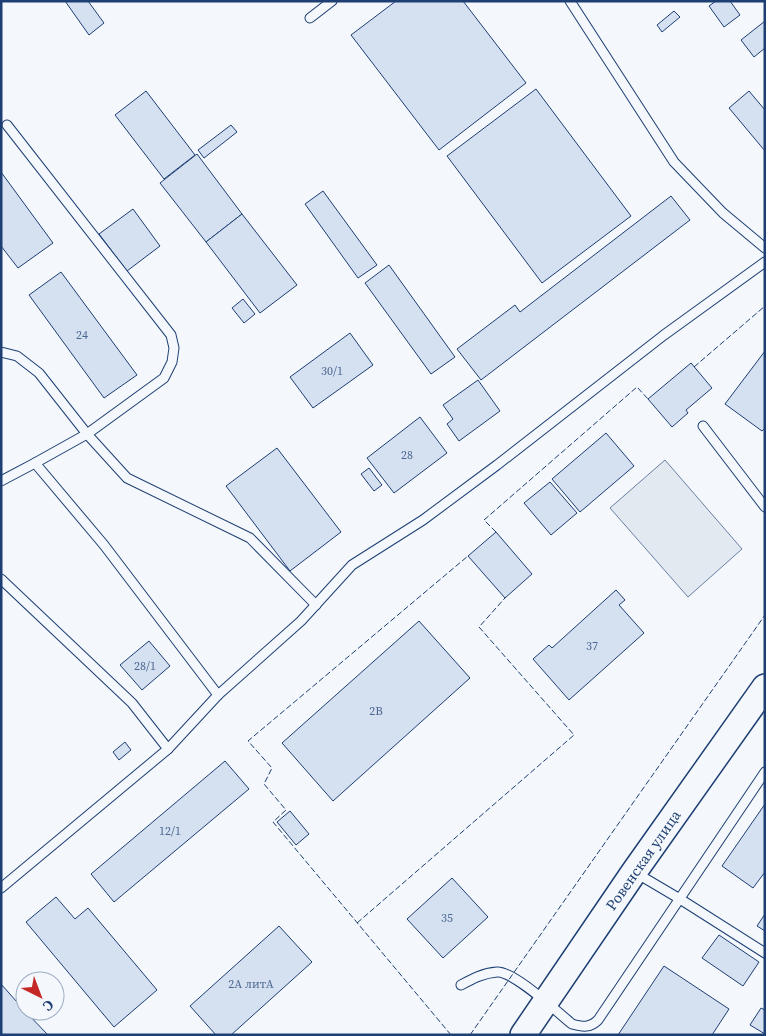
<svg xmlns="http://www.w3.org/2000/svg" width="766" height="1036" font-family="'Source Serif 4',serif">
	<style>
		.green { fill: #e3e9f0; stroke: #687fa3 }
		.building { fill: #d5e0f0; stroke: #1d3f73 }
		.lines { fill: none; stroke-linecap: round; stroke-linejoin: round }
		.lane-casing { stroke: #1d3f73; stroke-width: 11 }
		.secondary-casing { stroke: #1d3f73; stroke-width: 28 }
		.lane { stroke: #f4f7fb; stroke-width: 9 }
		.secondary { stroke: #f4f7fb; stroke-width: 25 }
		.fence { stroke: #1d3f73; stroke-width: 1; stroke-dasharray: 6 2.5; stroke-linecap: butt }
		.labels { text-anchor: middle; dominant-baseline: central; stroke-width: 4; stroke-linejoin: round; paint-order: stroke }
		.number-label { font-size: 12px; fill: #4b6792 }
		.street-label { font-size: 15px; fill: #1d3f73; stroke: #f4f7fb }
	</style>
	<rect width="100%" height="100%" fill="#f4f7fb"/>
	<polygon class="green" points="665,460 742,549 688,597 610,508"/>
	<g class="building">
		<polygon points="65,1 88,1 104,23 89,35"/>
		<polygon points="396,1 463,1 526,83 439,150 351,35"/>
		<polygon points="716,1 730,1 740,15 724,27 709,6"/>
		<polygon points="674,11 680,17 662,32 657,25"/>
		<polygon points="765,21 765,48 754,57 741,40"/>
		<polygon points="536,89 631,216 542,283 447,156"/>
		<polygon points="146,91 195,155 164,179 115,115"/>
		<polygon points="749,91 765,110 765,151 729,108"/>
		<polygon points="231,125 237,132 204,158 198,150"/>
		<polygon points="197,154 242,214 206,242 160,183"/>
		<polygon points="1,172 53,243 18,268 1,246"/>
		<polygon points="323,191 377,265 358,278 305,204"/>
		<polygon points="671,196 690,220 481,380 457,349 515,305 520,312"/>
		<polygon points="133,209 160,246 127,271 99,234"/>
		<polygon points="242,214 297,285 260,313 206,242"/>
		<polygon points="389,265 455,357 431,374 365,283"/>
		<polygon points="61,272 137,375 104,398 29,295"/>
		<polygon points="243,299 255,314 244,323 232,308"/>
		<polygon points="350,333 373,365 313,408 290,377"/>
		<polygon points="765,351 765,428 762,431 725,404"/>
		<polygon points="691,363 712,388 686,410 688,413 672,427 648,399"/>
		<polygon points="478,380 500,411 459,441 447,424 453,419 443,405"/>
		<polygon points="420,417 447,453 394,493 367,458"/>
		<polygon points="606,433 634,466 580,512 552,479"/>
		<polygon points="277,448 341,532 290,571 226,486"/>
		<polygon points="369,468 382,485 374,491 361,474"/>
		<polygon points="550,482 577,513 551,535 524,503"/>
		<polygon points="496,532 532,574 505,598 468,556"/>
		<polygon points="616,590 625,600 619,605 644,633 569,700 533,659 549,645 552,648"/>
		<polygon points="419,621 470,678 333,801 282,743"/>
		<polygon points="149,641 170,666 142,690 120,665"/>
		<polygon points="125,742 131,750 119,760 113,752"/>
		<polygon points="225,761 249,789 114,902 91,874"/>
		<polygon points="765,804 765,872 753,888 722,866"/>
		<polygon points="290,811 309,834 296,845 277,822"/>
		<polygon points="452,878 488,917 443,958 407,919"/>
		<polygon points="56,897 75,919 88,908 157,990 114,1027 26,922"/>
		<polygon points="765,914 765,931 757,926"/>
		<polygon points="279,926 312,962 231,1035 216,1035 190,1006"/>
		<polygon points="719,935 759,962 743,986 702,958"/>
		<polygon points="664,966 729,1009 712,1035 618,1035"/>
		<polygon points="1,984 25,1011 48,1035 1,1035"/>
		<polygon points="761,1008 765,1010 765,1034 750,1025"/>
	</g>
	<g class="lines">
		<g class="lane-casing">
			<g id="lane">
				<polyline points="570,1 674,162 723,213 765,248"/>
				<polyline points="310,18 332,1"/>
				<polyline points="7,125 171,335 174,348 172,362 164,378 87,434 127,478 250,538 316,605"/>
				<polyline points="1,352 17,356 39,373 87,434 35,463 104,545 218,695"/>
				<polyline points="703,426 765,507"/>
				<polyline points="1,481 35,463"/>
				<polyline points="1,579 132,703 168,749"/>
				<polyline points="636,873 680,899 765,953"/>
				<polyline points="1,888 168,749 218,695 301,621 352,565 423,520 497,465 664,335 765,262"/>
				<path d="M 461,985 C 472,979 483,973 497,972 C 514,971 557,1012 572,1024 C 583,1027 590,1028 598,1020 L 765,772"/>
			</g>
		</g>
		<g class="secondary-casing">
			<polyline id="secondary" points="523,1035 634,872 765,687"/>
		</g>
		<use href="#lane" class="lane"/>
		<use href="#secondary" class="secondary"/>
		<g class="fence">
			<polyline points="694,367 765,306"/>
			<polyline points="496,532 484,520 637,387 648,399"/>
			<polyline points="357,923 574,735 479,627 505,598"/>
			<polyline points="451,1035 273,822 286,810 264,784 272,768 248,741 468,556"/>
			<polyline points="470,1035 765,615"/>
		</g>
	</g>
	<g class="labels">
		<g class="number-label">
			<text x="82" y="335">24</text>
			<text x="332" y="371">30/1</text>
			<text x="407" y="455">28</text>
			<text x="592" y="646">37</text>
			<text x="145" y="666">28/1</text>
			<text x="376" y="711">2В</text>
			<text x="170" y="831">12/1</text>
			<text x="447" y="918">35</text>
			<text x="251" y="984">2А литА</text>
		</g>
		<g class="street-label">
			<text transform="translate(643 860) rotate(-55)">Ровенская улица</text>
		</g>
	</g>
	<rect width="766" height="1036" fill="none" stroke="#1d3f73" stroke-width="5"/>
	<g transform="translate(40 996) rotate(138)"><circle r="24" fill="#f4f7fb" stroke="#9eadc5"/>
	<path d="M0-4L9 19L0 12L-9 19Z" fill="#c62828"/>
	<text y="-8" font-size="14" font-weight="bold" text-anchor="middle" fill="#1d3f73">С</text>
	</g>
</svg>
